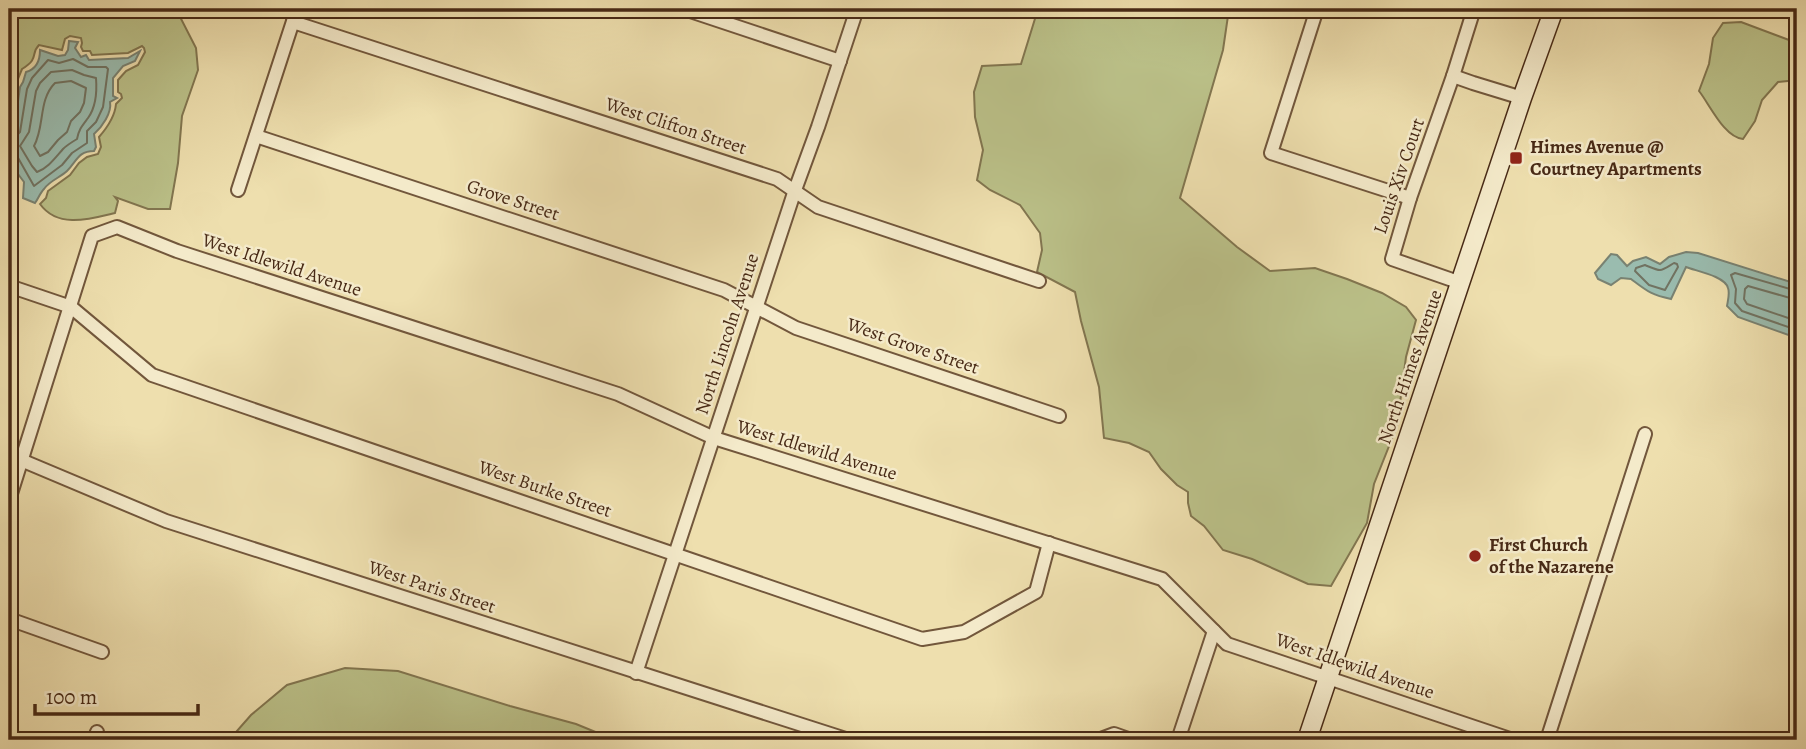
<svg xmlns="http://www.w3.org/2000/svg" width="1806" height="749" font-family="Alegreya,serif">
	<style>
		.green { fill: #bbc189; stroke: #827650; stroke-width: 2 }
		.water { fill: #9abcaf; stroke: #798272; stroke-width: 2 }
		.lines { fill: none; stroke-linecap: round; stroke-linejoin: round }
		.shore { stroke: #717362; stroke-width: 2 }
		.street-casing { stroke: #72573c; stroke-width: 16 }
		.secondary-casing { stroke: #482a16; stroke-width: 21 }
		.street { stroke: #f4eaca; stroke-width: 12 }
		.secondary { stroke: #f4eaca; stroke-width: 18 }
		.poi-dot { fill: #8f2418; stroke: #f4eaca; stroke-width: 2.5 }
		.labels { text-anchor: middle; dominant-baseline: central; stroke-width: 5; stroke-linejoin: round; paint-order: stroke }
		.street-label { font-size: 19px; fill: #482a16; stroke: #f4eaca }
		.poi-label { font-size: 19px; font-weight: bold; fill: #482a16; stroke: #f4eaca; text-anchor: start }
	</style>
	<rect width="100%" height="100%" fill="#eedfae"/>
	<filter id="stains"><feTurbulence type="fractalNoise" baseFrequency=".00286" numOctaves="4"/><feColorMatrix values="0 0 0 0 .2 0 0 0 0 .09 0 0 0 0 .02 0 0 0 .5 -.17"/></filter>
	<radialGradient id="worn" r=".72"><stop offset=".6" stop-color="#630" stop-opacity="0"/><stop offset="1" stop-color="#630" stop-opacity=".3"/></radialGradient>
	<g class="green">
		<path d="M 35,9 L 176,9 L 196,48 L 198,70 L 182,116 L 178,163 L 170,209 L 148,209 L 115,197 L 118,201 L 115,213 C 90,219 58,229 40,204 L 46,198 L 48,191 L 70,175 L 79,163 L 87,157 L 98,154 L 101,147 L 99,137 C 106,129 115,116 116,104 L 122,98 L 121,94 L 118,92 L 118,80 L 126,71 L 138,65 L 145,52 L 144,48 L 142,46 L 128,53 L 92,55 L 90,51 L 83,51 L 81,47 L 82,43 L 81,38 L 70,36 L 65,39 L 62,50 L 39,45 C 30,54 40,58 22,69 L 15,86 L 9,127 L 9,19 Z"/>
		<polygon points="1038,9 1229,9 1223,50 1180,198 1237,247 1270,271 1315,268 1347,279 1382,293 1406,307 1416,320 1406,357 1397,426 1374,484 1367,523 1331,586 1308,584 1252,559 1223,550 1204,526 1191,516 1188,503 1188,492 1177,485 1161,469 1149,452 1129,443 1104,438 1099,387 1081,321 1075,292 1037,272 1042,250 1040,233 1020,205 990,190 977,180 983,150 975,117 974,92 982,66 1021,64"/>
		<path d="M 1741,22 L 1797,43 L 1797,80 L 1778,82 L 1762,100 L 1755,121 L 1743,139 C 1724,137 1710,105 1699,91 L 1709,64 L 1713,38 L 1723,23 Z"/>
		<polygon points="345,668 398,671 510,706 576,724 615,740 180,740 187,737 230,739 251,715 287,685"/>
	</g>
	<g class="water">
		<path d="M 69,41 L 78,42 L 75,48 L 81,57 L 86,55 L 89,60 L 128,58 L 140,51 L 135,61 L 123,66 L 113,78 L 113,96 L 117,98 L 110,102 C 112,113 102,127 94,134 L 96,147 L 94,151 C 78,151 77,161 67,171 C 61,177 49,181 44,189 C 40,193 38,199 35,203 L 23,198 L 24,182 L 18,174 L 9,156 L 9,137 L 12,135 L 10,132 L 14,129 L 20,87 L 23,82 L 26,72 C 37,69 40,59 40,50 L 58,56 L 65,55 L 68,50 Z"/>
		<path d="M 1686,252 L 1698,253 L 1797,284 L 1797,338 L 1738,317 L 1727,306 C 1728,300 1730,293 1728,288 C 1725,276 1696,271 1686,267 L 1671,299 C 1651,295 1647,291 1631,279 L 1621,278 L 1611,285 L 1598,279 L 1595,273 L 1611,254 L 1617,255 L 1627,266 L 1633,261 L 1646,257 L 1660,264 L 1669,257 Z"/>
	</g>
	<g class="lines">
		<g class="shore">
			<path d="M 72,70 L 84,75 L 96,78 C 97,91 96,107 88,118 C 82,126 79,129 77,139 C 72,142 67,145 63,149 C 55,158 48,168 37,172 L 32,166 L 20,146 L 29,132 L 36,91 L 40,83 L 51,72 Z"/>
			<path d="M 71,81 L 86,88 L 84,103 L 80,112 L 71,121 L 67,132 L 58,140 L 48,152 L 40,156 L 34,146 C 45,126 38,100 55,83 Z"/>
			<polyline points="9,138 15,137 20,132 27,89 32,78 48,60 59,63 73,59 88,67 106,67 108,69 103,107 96,122 87,131 87,143 72,153 62,165 34,186 17,156 13,154 9,153"/>
			<path d="M 1674,263 L 1677,264 L 1678,267 L 1665,290 L 1649,285 L 1635,271 L 1636,268 L 1645,265 C 1662,272 1659,272 1674,263 Z"/>
			<polyline points="1797,291 1735,273 1731,275 1736,289 1735,303 1742,311 1797,330"/>
			<polyline points="1797,300 1748,286 1745,289 1744,299 1747,304 1797,321"/>
		</g>
		<g class="street-casing">
			<g id="street">
				<polyline points="684,9 840,61"/>
				<polyline points="1317,9 1271,153 1410,198"/>
				<polyline points="293,22 777,179 818,207 1039,281"/>
				<polyline points="1453,76 1473,83 1522,98"/>
				<polyline points="256,136 724,290 796,328 1059,416"/>
				<polyline points="238,190 297,9"/>
				<polyline points="1461,283 1392,259 1410,198 1453,76 1474,9"/>
				<polyline points="9,286 71,307 152,375 922,639 964,632 1036,592 1049,543"/>
				<polyline points="9,455 166,521 849,740"/>
				<polyline points="9,500 92,236 117,227 177,251 618,394 714,438 1162,579 1227,644 1513,740"/>
				<polyline points="9,619 102,652"/>
				<polyline points="636,673 795,190 818,127 857,9"/>
				<polyline points="94,740 97,732"/>
				<polyline points="1098,740 1114,734 1131,740"/>
				<polyline points="1178,740 1214,631"/>
				<polyline points="1547,740 1645,434"/>
			</g>
		</g>
		<g class="secondary-casing">
			<polyline id="secondary" points="1307,740 1522,98 1554,9"/>
		</g>
		<use href="#street" class="street"/>
		<use href="#secondary" class="secondary"/>
	</g>
	<g class="poi-dot">
		<rect x="1509" y="151" width="14" height="14" rx="3.5"/>
		<circle cx="1475" cy="556" r="7"/>
	</g>
	<g class="labels">
		<g class="street-label">
			<text transform="translate(676 126) rotate(18)">West Clifton Street</text>
			<text transform="translate(1399 176) rotate(-71)">Louis Xiv Court</text>
			<text transform="translate(513 200) rotate(18)">Grove Street</text>
			<text transform="translate(282 265) rotate(18)">West Idlewild Avenue</text>
			<text transform="translate(727 334) rotate(-72)">North Lincoln Avenue</text>
			<text transform="translate(913 346) rotate(19)">West Grove Street</text>
			<text transform="translate(1410 367) rotate(-71)">North Himes Avenue</text>
			<text transform="translate(817 450) rotate(17)">West Idlewild Avenue</text>
			<text transform="translate(545 489) rotate(19)">West Burke Street</text>
			<text transform="translate(432 587) rotate(18)">West Paris Street</text>
			<text transform="translate(1355 666) rotate(19)">West Idlewild Avenue</text>
		</g>
		<g class="poi-label">
			<text x="1530" y="147">Himes Avenue @<tspan x="1530" dy="22">Courtney Apartments</tspan></text>
			<text x="1489" y="545">First Church<tspan x="1489" dy="22">of the Nazarene</tspan></text>
		</g>
	</g>
	<rect width="1806" height="749" fill="none" stroke="#eedfae" stroke-width="35"/>
	<rect x="10" y="10" width="1785" height="728" fill="none" stroke="#482a16" stroke-width="3.5"/>
	<rect x="18" y="18" width="1771" height="714" fill="none" stroke="#482a16" stroke-width="2"/>
	<path d="M35 704v10h163v-10" fill="none" stroke="#482a16" stroke-width="3.5"/>
	<text x="46" y="704" font-size="21" fill="#482a16" stroke="#f4eaca" stroke-width="5" paint-order="stroke">100 m</text>
	<rect width="100%" height="100%" filter="url(#stains)"/>
	<rect width="100%" height="100%" fill="url(#worn)"/>
</svg>
